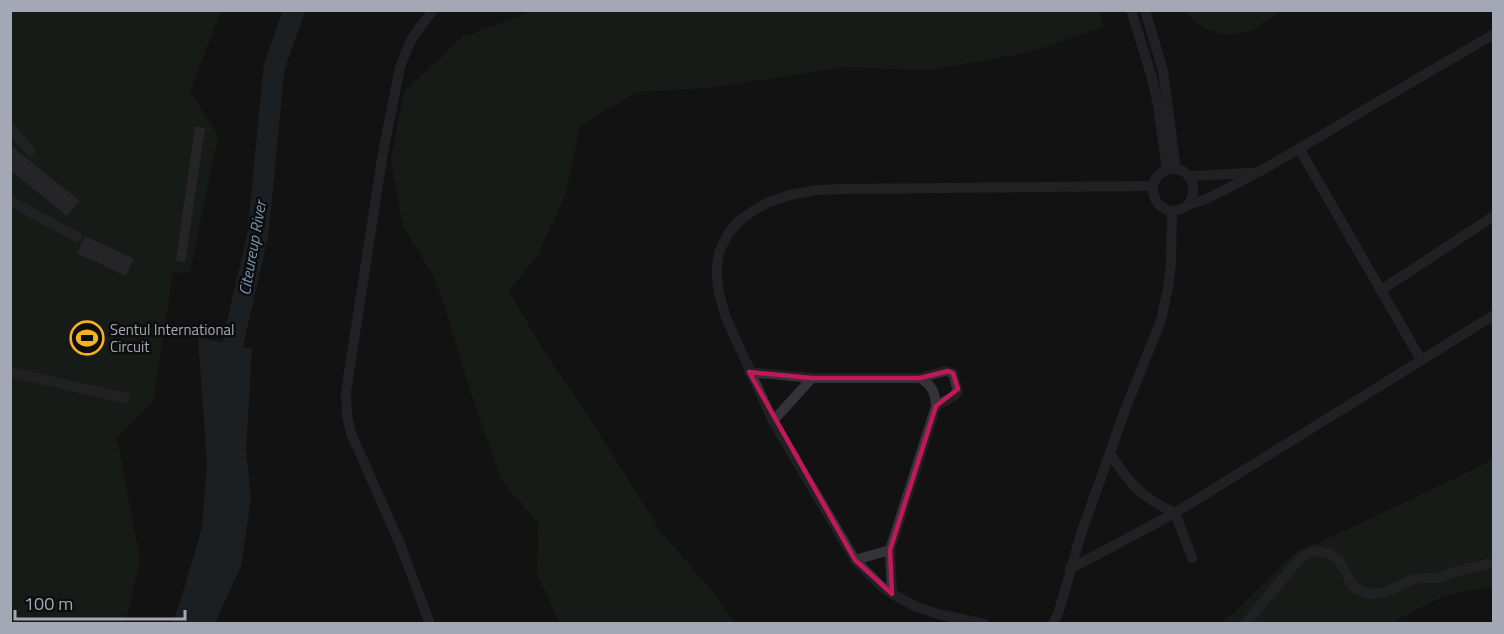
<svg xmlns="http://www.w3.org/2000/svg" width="1504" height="634" font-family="'Titillium Web',sans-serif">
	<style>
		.green { fill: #1e261f }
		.water { fill: #283037 }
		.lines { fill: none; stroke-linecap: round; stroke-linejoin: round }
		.river { stroke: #283037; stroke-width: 21 }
		.building { fill: #3c3d40 }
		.minor { stroke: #333338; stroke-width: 10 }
		.marked { fill: none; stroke: #c2185b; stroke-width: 4.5; stroke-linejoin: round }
		.labels { text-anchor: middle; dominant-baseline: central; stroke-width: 5; stroke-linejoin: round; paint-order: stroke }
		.poi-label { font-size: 15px; fill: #a3a8b4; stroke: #0d0d0e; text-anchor: start }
		.water-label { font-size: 16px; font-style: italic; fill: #7896b1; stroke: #0d0d0e }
	</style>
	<rect width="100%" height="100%" fill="#121213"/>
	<g class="green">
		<polygon points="1100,10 1104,27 1030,52 930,70 844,67 709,88 636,92 580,126 566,193 538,255 509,291 543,350 590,419 661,532 713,592 735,623 560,623 537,575 538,523 502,481 472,396 444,304 433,275 403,226 391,160 404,92 462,37 533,11"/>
		<polygon points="10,11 221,11 190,91 218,136 190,272 173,273 153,402 117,438 140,560 126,619 123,623 11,623"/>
		<polygon points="1187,11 1187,10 1282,11 1251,31 1225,35 1204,28 1188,15"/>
		<polygon points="1493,459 1493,586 1444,596 1397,620 1392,623 1220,624 1233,614 1296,552 1336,535 1472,470"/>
	</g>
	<polygon class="water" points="198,337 252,349 246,449 251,499 241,566 215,623 172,623 179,606 202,528 207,463"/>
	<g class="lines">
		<polyline class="river" points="226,373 258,234 274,68 294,10"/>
	</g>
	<g class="building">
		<polygon points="195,126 205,128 185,262 176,261"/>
		<polygon points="10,145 80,201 67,216 10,170"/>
		<polygon points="85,236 134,259 126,276 77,253"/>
	</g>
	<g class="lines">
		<g class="minor">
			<polyline points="1131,10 1152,78 1158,105 1167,170"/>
			<polyline points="1145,10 1163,71 1176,169"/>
			<polyline points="10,127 30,151"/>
			<polyline points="1299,148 1421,360"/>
			<polyline points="1189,176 1251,173"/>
			<polyline points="10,201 77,237"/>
			<path d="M 1188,205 C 1204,182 1180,158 1160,174 C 1146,185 1154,209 1172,211 C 1179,211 1183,208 1189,205 C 1195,202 1203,201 1210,197 C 1251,178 1290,154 1329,131 C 1384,98 1439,66 1494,34"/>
			<polyline points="1381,290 1494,216"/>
			<polyline points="10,372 125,398"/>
			<path d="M 749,372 L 812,378 L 920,378 C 932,385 935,392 936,406 L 890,550 L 892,594"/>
			<polyline points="920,378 945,371 953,373 958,392 954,396 936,406"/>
			<polyline points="773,421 812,378"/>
			<path d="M 1110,453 C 1130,485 1140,496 1175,513 L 1192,558"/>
			<polyline points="855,560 890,550"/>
			<polyline points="1070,569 1175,513 1494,315"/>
			<polyline points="430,624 400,544 351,433 347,416 346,392 383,152 400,67 410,42 420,27 433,10"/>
			<polyline points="984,624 938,614 917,607 892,594 881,586 855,560 773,421 726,318 719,293 717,279 717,266 719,252 728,234 738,222 753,211 769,202 790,195 816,190 845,189 1153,186"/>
			<polyline points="1053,624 1059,611 1081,534 1125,410 1161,320 1168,288 1171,263 1172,211"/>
			<polyline points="1245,624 1297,562 1305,555 1313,551 1328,553 1340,561 1350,581 1356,589 1370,594 1386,592 1409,581 1419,578 1438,578 1457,571 1494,563"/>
		</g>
	</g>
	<path d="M0 0H1504V634H0ZM 948,371 L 953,373 L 958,389 L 936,406 L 890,550 L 892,594 L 855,560 L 749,372 L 812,378 L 920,378 Z" fill="#121213" fill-opacity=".55" fill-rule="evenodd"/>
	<path class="marked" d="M 948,371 L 953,373 L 958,389 L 936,406 L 890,550 L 892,594 L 855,560 L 749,372 L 812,378 L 920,378 Z"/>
	<defs>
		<g id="stadium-ring" transform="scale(1.725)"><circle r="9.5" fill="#0d0d0e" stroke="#f5b028" stroke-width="1.5"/><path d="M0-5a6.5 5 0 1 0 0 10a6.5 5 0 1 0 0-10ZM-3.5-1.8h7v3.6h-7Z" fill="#f5b028"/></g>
	</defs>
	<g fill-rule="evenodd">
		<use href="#stadium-ring" x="87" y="338"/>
	</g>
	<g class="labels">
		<g class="poi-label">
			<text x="110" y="329">Sentul International<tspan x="110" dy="17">Circuit</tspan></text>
		</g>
		<g class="water-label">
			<text transform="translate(252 248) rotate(-80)">Citeureup River</text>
		</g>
	</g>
	<rect width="1504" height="634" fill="none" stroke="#a3a8b4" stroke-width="24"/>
	<path d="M15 610v9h170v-9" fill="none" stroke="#a3a8b4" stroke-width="3"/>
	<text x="24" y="610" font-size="18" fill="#a3a8b4" stroke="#0d0d0e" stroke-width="4.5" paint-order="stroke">100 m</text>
</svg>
